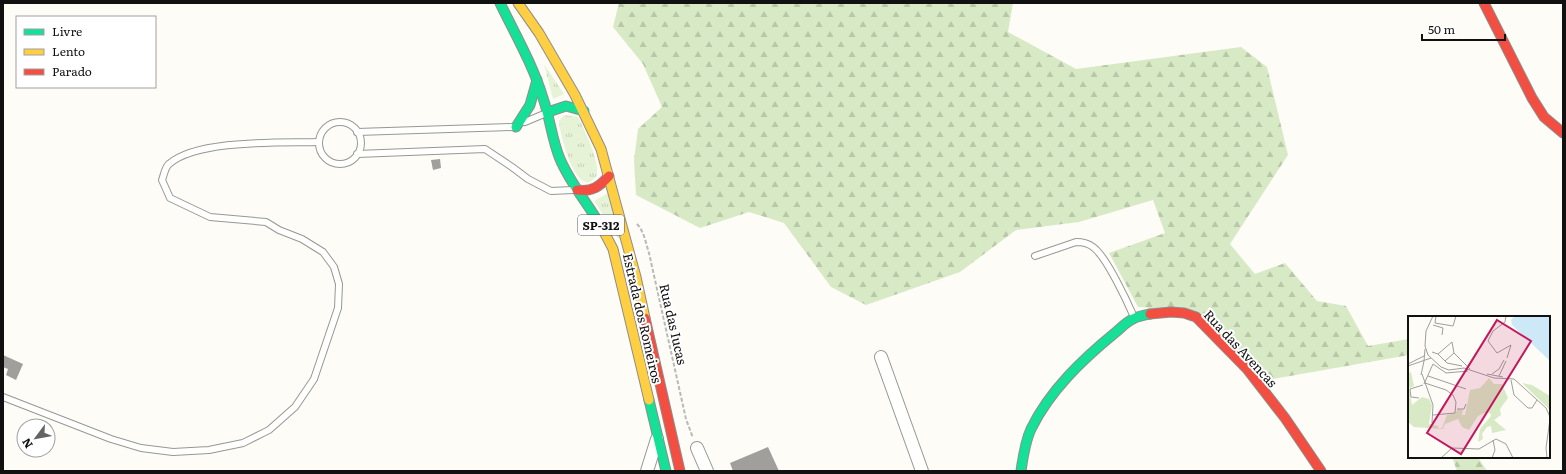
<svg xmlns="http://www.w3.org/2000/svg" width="1566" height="474" font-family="Literata,serif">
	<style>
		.grass { fill: url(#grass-tufts) }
		.forest { fill: url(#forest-firs) }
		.building { fill: #a19f9c }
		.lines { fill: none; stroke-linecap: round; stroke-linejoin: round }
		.lane-casing { stroke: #979795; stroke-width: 8 }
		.street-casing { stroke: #979795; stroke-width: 14 }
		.fast-casing { stroke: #8e8d8b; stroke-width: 11 }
		.slow-casing { stroke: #8e8d8b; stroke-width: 11 }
		.jam-casing { stroke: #8e8d8b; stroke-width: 11 }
		.path { stroke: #b9b9b8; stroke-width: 2; stroke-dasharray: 4 2; stroke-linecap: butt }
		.lane { stroke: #fffffe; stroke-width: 6 }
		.street { stroke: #fffffe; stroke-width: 12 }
		.fast { stroke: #16e098; stroke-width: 9 }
		.slow { stroke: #ffcf43; stroke-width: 9 }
		.jam { stroke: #f24e42; stroke-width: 9 }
		.labels { text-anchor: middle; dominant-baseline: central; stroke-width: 4; stroke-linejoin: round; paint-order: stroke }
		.shield { fill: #fff; stroke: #585858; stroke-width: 1 }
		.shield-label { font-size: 12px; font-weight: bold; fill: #111 }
		.street-label { font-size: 13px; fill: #111; stroke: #fff }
		.inset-road { fill: none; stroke: #9f9e9b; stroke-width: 1 }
		.view { fill: #c2185b; fill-opacity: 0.15; stroke: #c2185b; stroke-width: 2 }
		.inset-edge { fill: none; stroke: #111; stroke-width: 2 }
	</style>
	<defs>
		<pattern id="grass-tufts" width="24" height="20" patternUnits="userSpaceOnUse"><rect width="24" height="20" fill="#e7f3d7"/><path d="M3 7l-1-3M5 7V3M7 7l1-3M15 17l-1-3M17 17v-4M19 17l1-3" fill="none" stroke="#c5cfb8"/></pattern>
		<pattern id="forest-firs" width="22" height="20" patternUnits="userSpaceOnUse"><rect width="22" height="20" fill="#d8eac5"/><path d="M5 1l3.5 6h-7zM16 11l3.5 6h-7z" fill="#b8c8a8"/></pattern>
	</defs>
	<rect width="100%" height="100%" fill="#fdfcf7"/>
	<g class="grass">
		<polygon points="544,64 564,94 553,99"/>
		<path d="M 564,115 L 578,117 C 584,128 600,163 597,174 C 596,179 592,180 588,183 C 587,182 582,181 582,180 C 570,171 560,135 559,121 Z"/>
		<polygon points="608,193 620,241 594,201"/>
	</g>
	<g class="forest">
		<polygon points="619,3 1013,3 1008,32 1076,69 1241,47 1267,67 1288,155 1230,244 1255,274 1285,263 1317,301 1346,306 1368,346 1409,339 1409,355 1262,381 1196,311 1138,307 1109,253 1165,233 1153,200 1079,222 1016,230 960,272 866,305 831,287 784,223 749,212 700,228 636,195 634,160 638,129 662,107 643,64 613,27"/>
		<polygon points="1452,457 1478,457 1487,471 1457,471"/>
	</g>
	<g class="building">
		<polygon points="440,159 441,168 433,170 431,160"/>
		<polygon points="3,355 23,364 16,380 6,375 8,369 3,367"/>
		<polygon points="768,447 779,471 733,471 730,463"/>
	</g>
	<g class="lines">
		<g class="lane-casing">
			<g id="lane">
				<polyline points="525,122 544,114"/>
				<circle cx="340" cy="143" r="21"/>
				<polyline points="357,132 513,127"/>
				<polyline points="357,154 485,149 512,167 528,179 551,191 573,190"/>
				<path d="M 1035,256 L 1076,242 C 1082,242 1088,243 1093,247 C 1106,256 1127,301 1134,317"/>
				<path d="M 3,397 L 111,439 L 141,448 L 173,452 L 209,450 L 243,443 L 269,430 L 295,407 L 314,379 L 338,308 L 339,284 L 334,267 L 323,252 L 302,239 L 279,230 L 266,222 L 210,217 L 170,198 L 162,180 C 164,175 165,167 169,164 C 197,139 282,143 319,142"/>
			</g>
		</g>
		<g class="street-casing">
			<g id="street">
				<polyline points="881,357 922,471"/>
				<polyline points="697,448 707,471"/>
				<polyline points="647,471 657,439"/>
			</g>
		</g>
		<g class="fast-casing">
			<g id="fast">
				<path d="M 500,3 C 515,34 533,65 543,98 C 550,118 552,140 560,159 C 571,185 590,206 603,230"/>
				<polyline points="548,112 566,106 584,111"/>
				<polyline points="516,127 530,105 537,80"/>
				<polyline points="649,400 666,471"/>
				<path d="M 1021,471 C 1023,457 1025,442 1031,429 C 1050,390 1083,359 1116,332 C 1121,328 1126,322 1133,319 C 1138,316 1145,315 1150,314"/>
			</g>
		</g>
		<g class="slow-casing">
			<g id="slow">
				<polyline points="518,3 539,33 575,95 601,149 636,277 645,318"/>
				<polyline points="603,230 613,249 649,400"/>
			</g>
		</g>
		<g class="jam-casing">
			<g id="jam">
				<polyline points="1484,3 1532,98 1544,117 1563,133"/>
				<path d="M 577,190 C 592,192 599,187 609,176"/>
				<polyline points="1150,314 1171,312 1184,313 1196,317 1247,369 1285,418 1321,471"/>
				<polyline points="645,318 680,471"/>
			</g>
		</g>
		<path class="path" d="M 637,224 C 644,231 646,244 649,253 L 686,419 L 693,438"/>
		<use href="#lane" class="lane"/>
		<use href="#street" class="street"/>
		<use href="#fast" class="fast"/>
		<use href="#slow" class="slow"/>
		<use href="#jam" class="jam"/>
	</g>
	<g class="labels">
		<rect class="shield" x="578" y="215" width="46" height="20" rx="3"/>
		<g class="shield-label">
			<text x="601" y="225">SP-312</text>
		</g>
		<g class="street-label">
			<text transform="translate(643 318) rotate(77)">Estrada dos Romeiros</text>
			<text transform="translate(674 324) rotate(77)">Rua das Iucas</text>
			<text transform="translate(1241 348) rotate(47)">Rua das Avencas</text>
		</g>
	</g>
	<g transform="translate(1408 316)">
		<rect width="142" height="142" fill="#fdfcf7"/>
		<path d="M 3,56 L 6,70 L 1,72 L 4,89 L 14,81 L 21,83 L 24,89 L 21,108 L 30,110 L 31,113 L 34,112 L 39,99 L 47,97 L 50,93 L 55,94 L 54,99 L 57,99 L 62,74 L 72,72 L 81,62 L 86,68 L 94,68 L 100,82 L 92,93 L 93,99 L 86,104 L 98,114 L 84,117 L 83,110 L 79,111 L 74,118 L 75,123 L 70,126 L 72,113 L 83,100 L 82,97 L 76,97 L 70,100 L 61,114 L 54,111 L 50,103 L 37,108 L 35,113 L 6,111 L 0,106 L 0,57 ZM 114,67 L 124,69 L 142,80 L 142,94 Z" fill="#d8eac5"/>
		<path d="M 107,0 L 142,0 L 142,45 L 104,9 L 103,4 Z" fill="#cde8f7"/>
		<path class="inset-road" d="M 25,0 L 18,15 L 17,30 L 20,39 L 33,51 L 41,54 L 56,52 L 86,62 L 106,63 L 138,92 L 142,101M 28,0 L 27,7 L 45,10 L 48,0M 98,0 L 97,6 L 85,15 L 80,25 L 89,37 L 103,29 L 99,42M 25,9 L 35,12 L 34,19M 24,36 L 30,38 L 39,47 L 54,50M 30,38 L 44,26 L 46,37 L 62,53M 16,45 L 17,33M 37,45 L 46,37M 0,48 L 16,40M 0,50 L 23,42M 14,58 L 25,89 L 24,107M 79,58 L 95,61M 84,58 L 91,53 L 96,44M 13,59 L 16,45M 20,60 L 58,73M 91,60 L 98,45M 103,64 L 106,79 L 120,92 L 124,92 L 129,84M 17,67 L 38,74 L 45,79 L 48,86 L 47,97 L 25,99M 16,68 L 25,48 L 38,57 L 60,55M 11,82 L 3,81 L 2,73 L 15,69M 49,93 L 56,93 L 58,88M 33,142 L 44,132 L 71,133 L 88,123 L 98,128 L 105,142M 84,142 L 87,134 L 85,124M 139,142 L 138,132 L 142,103"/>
		<path class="view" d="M 89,4 L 123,25 L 53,138 L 19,117 Z"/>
		<rect width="142" height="142" class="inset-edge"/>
	</g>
	<rect width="1566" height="474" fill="none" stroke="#111111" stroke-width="8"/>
	<rect x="16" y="16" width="140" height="72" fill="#ffffff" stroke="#a0a0a0"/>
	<rect x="24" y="29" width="20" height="6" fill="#16e098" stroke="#a0a0a0"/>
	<text x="52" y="36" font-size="12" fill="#111111">Livre</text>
	<rect x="24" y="49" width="20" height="6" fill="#ffcf43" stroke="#a0a0a0"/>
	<text x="52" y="56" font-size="12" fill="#111111">Lento</text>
	<rect x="24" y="69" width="20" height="6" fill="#f24e42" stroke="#a0a0a0"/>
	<text x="52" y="76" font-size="12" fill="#111111">Parado</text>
	<g transform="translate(36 438) rotate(238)"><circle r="19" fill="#ffffff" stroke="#a0a0a0"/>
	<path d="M0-3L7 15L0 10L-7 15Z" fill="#646362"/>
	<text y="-6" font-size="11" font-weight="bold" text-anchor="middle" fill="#111111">N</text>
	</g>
	<path d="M1422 34v6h83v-6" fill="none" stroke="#111111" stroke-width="2"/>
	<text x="1428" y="34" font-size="12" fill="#111111" stroke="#ffffff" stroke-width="3" paint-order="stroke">50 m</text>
</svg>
